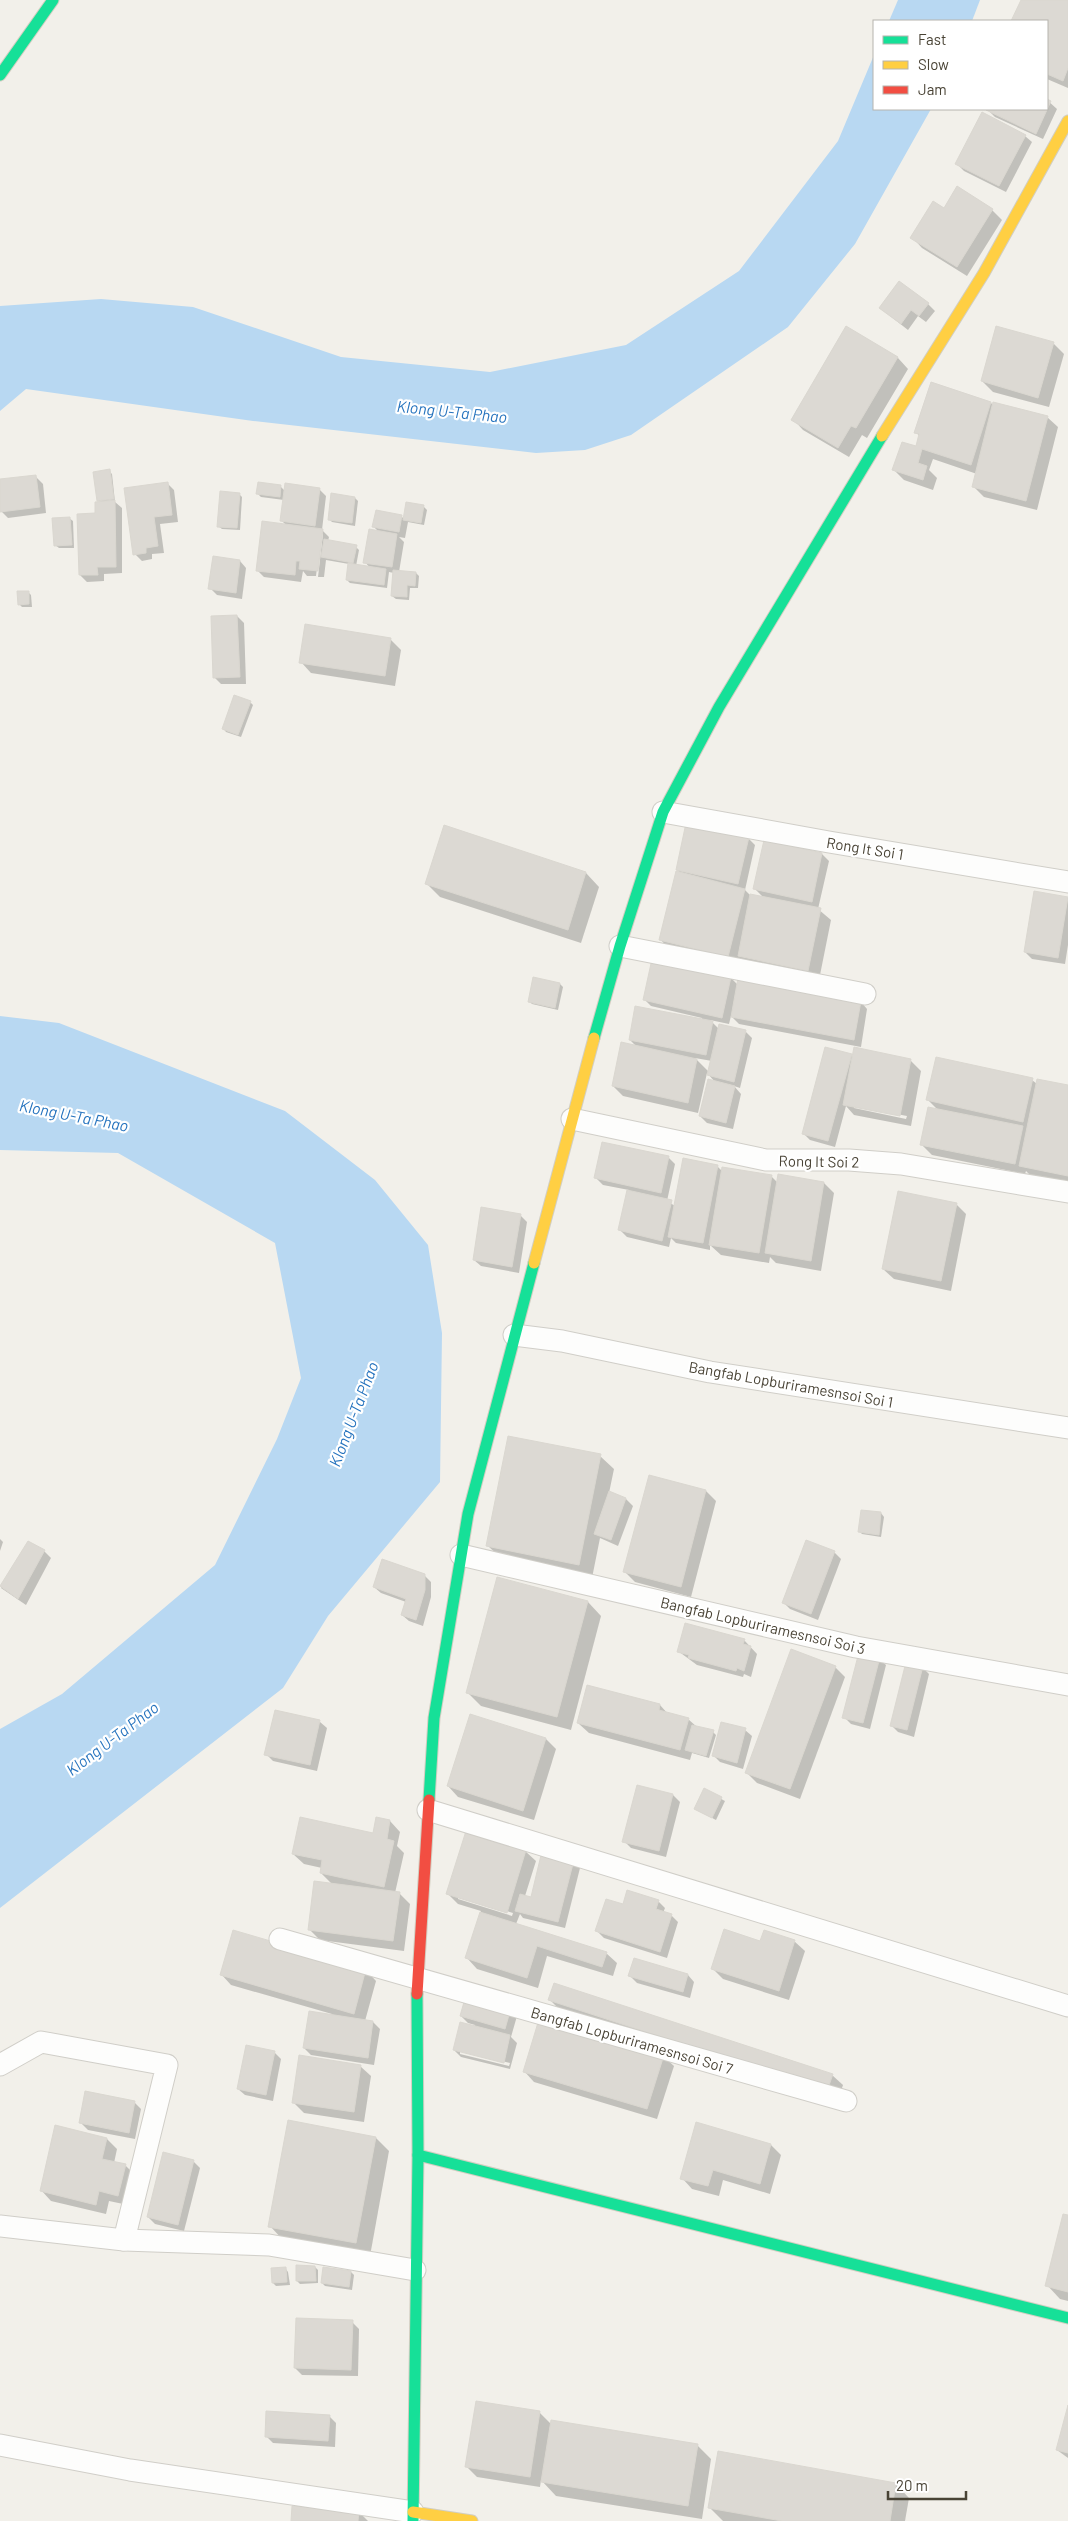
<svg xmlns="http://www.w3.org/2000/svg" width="1068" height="2521" font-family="Barlow,sans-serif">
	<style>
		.water { fill: #b8d8f2 }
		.shadow { fill: #0003; fill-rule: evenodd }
		.building { fill: #dcd9d3; stroke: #dad7d0 }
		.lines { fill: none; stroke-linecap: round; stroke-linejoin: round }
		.street-casing { stroke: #d0cec8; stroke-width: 23 }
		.fast-casing { stroke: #d2cec1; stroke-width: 13 }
		.slow-casing { stroke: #d2cec1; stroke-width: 13 }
		.jam-casing { stroke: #d2cec1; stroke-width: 13 }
		.street { stroke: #fdfdfc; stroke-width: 21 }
		.fast { stroke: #16e098; stroke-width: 11 }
		.slow { stroke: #ffcf43; stroke-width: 11 }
		.jam { stroke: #f24e42; stroke-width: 11 }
		.labels { text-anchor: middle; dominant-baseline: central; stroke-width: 4.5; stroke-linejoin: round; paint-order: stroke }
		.street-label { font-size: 15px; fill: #494335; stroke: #fff }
		.water-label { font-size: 16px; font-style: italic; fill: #2573be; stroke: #fff }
	</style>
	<rect width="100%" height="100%" fill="#f2f0ea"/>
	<g class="water">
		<polygon points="898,0 980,0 972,21 889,21"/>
		<polygon points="874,55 874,109 931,109 855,244 788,327 631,435 585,450 536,453 253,421 26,389 0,411 0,306 101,299 193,307 341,357 490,372 626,345 739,271 838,141"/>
		<polygon points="0,1016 59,1023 285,1111 375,1180 428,1245 442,1333 440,1482 328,1616 283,1688 0,1908 0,1729 62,1694 215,1565 277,1439 301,1378 275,1243 118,1153 0,1150"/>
	</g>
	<g class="shadow">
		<polygon points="1022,0 1068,0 1068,88 1047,79 1047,21 1013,21"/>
		<polygon points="1047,100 1057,109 1043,139 995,117 988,110 1047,109"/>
		<polygon points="1025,136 1032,142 1006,192 964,171 957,164"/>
		<polygon points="944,210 992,210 1002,220 967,276 922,248 912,237"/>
		<polygon points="928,304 935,311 926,322 918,316 908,330 880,308"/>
		<polygon points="847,328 898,358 908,369 867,438 862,435 849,457 803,430 793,419"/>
		<polygon points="1053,343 1064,354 1049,407 993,392 982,381"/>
		<polygon points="991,403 994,406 1047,417 1058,427 1037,510 984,497 973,486 977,474 933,459 929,470 937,478 933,490 904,480 894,470 916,448 920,437 916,432"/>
		<polygon points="109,471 112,474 115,502 122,508 122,573 104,574 104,581 87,582 80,575 100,502 98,500"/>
		<polygon points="36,477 43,484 46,513 8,518 1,511 0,481"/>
		<polygon points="167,483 174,490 178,522 160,524 164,553 152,554 152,559 142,561 135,554"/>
		<polygon points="280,486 285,491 319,489 326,496 322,530 329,537 328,541 356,547 359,550 356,566 370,568 365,562 379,532 374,527 401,516 405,520 423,506 427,510 424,525 408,522 405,538 399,537 404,542 399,572 416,573 419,576 418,588 410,588 409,600 396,599 392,596 394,573 389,572 387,588 350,583 347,580 349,564 326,560 324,577 318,577 323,534 321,534 316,576 307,576 303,571 301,582 264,577 257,570 286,525 282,521 284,500 261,497 258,494"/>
		<polygon points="239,494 242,497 240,530 222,529 218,526"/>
		<polygon points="355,498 358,501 355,526 332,522 329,519"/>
		<polygon points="69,518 73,521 74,548 59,548 55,545"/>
		<polygon points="240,561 246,568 242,599 217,595 210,588"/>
		<polygon points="28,592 31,595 32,607 22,607 19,604"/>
		<polygon points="237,616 244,623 246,684 221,684 214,677"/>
		<polygon points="390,639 401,650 395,686 311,673 301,662"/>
		<polygon points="250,702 253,705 241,737 226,732 223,728"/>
		<polygon points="748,838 755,845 745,890 750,895 764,898 755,889 822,854 829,861 818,909 831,920 819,980 750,966 741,958 738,967 670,950 660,939 681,874 677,870"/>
		<polygon points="586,873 599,887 581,943 440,897 426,883"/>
		<polygon points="1035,893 1068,898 1068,945 1065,964 1032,959 1025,952"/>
		<path d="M 731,978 L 738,985 L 861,1002 L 867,1009 L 861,1047 L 739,1024 L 731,1016 L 729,1024 L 710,1020 L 719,1029 L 745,1031 L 752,1038 L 740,1088 L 734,1086 L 741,1094 L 733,1129 L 707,1123 L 700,1116 L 716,1083 L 707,1073 L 698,1113 L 623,1096 L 613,1086 L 637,1047 L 630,1040 L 702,1020 L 702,1018 L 651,1006 L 644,999 ZM 695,1058 L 712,1061 L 709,1072 Z"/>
		<polygon points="560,984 563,987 558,1010 532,1004 529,1001"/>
		<path d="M 855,1049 L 911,1061 L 921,1071 L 911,1126 L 854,1115 L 846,1106 L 835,1147 L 810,1140 L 803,1133 L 851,1055 L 853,1057 ZM 854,1106 L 907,1116 L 906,1119 L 854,1108 Z"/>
		<polygon points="1032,1080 1037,1084 1068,1086 1068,1184 1031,1176 1026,1171 1025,1174 932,1155 922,1145 938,1110 927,1099"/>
		<polygon points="668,1157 675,1164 667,1201 675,1206 717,1166 722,1171 771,1176 777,1182 824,1183 834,1193 821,1271 776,1263 770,1257 769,1263 721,1255 710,1245 710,1250 676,1243 671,1238 669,1247 627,1237 620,1230 629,1190 603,1185 596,1178"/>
		<polygon points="956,1204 966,1214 951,1291 894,1279 883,1269"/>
		<polygon points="520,1215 527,1222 519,1273 481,1266 474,1260"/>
		<polygon points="600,1456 614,1469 609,1493 626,1499 633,1506 618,1546 600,1538 592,1578 502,1559 488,1546"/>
		<polygon points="650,1476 706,1491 716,1501 691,1597 635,1582 625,1572"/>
		<polygon points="881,1513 884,1517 881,1537 862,1534 859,1531"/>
		<polygon points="0,1539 3,1542 0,1551"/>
		<polygon points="28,1543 44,1551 51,1558 26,1605 1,1588"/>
		<polygon points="834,1552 841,1559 818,1620 790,1609 783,1602"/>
		<polygon points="424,1575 431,1582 431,1597 423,1626 409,1621 402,1615 406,1602 381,1593 374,1587"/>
		<polygon points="588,1602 601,1616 571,1730 481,1706 467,1692"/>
		<polygon points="744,1640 757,1654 751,1677 744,1674 743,1677 697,1665 678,1651"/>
		<polygon points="879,1659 886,1665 870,1729 851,1724 844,1717"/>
		<polygon points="835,1667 845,1677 800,1799 757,1783 746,1772"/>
		<polygon points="922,1667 929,1674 914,1737 898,1732 891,1725"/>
		<polygon points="660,1705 668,1714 688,1719 697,1727 713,1732 716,1735 709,1758 692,1753 690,1760 589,1733 578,1723"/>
		<polygon points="320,1722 327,1728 317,1771 273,1761 266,1754"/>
		<polygon points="745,1730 752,1736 743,1769 720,1762 714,1756"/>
		<polygon points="546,1739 556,1749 534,1820 458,1797 448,1786"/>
		<polygon points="638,1786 673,1795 680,1802 666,1857 631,1848 624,1841"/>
		<polygon points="704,1790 725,1801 716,1820 695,1809"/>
		<polygon points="377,1819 390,1821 400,1832 397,1846 404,1853 395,1893 399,1893 410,1904 404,1951 320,1940 309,1929 333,1885 321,1873 322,1868 304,1864 293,1854 374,1834"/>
		<path d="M 525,1851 L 536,1861 L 525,1896 L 532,1898 L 543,1853 L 580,1868 L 565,1928 L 523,1918 L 520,1914 L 516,1924 L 606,1953 L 617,1963 L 613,1976 L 547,1956 L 538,1988 L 477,1969 L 467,1958 L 481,1911 L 458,1904 L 448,1894 ZM 458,1896 L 513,1913 L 512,1916 L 458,1899 Z"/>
		<polygon points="658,1901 665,1908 663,1913 671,1915 678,1922 667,1958 604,1938 597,1931 623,1906"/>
		<polygon points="794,1941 805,1951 789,2000 723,1979 713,1969 761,1943"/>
		<polygon points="366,1970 376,1981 365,2021 373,2022 380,2029 374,2065 311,2055 304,2048 332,2014 231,1985 221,1974"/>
		<polygon points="688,1975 694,1982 690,1998 637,1983 630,1976"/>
		<path d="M 467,1996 L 517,2016 L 511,2037 L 517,2043 L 510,2069 L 461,2057 L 454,2050 L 475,2025 L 468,2023 L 461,2016 ZM 460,2051 L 510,2063 L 509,2066 L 460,2054 Z"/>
		<polygon points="550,2000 832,2075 843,2085 838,2100 560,2010"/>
		<polygon points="274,2052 281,2059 273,2101 245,2095 238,2089"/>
		<polygon points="663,2056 674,2066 657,2119 534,2082 524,2071"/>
		<polygon points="360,2066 371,2076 364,2122 304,2113 293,2102"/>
		<polygon points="134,2102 141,2109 135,2139 88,2130 81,2123"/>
		<polygon points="56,2126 107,2139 117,2149 114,2163 125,2165 136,2176 128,2205 109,2201 106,2214 51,2201 41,2190"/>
		<polygon points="376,2138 389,2151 370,2256 283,2240 270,2226"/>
		<polygon points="771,2145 781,2155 770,2194 723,2180 719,2196 692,2189 682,2178"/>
		<polygon points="193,2161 200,2168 184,2231 155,2224 148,2217"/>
		<polygon points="1068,2216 1068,2301 1060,2299 1047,2285"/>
		<polygon points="315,2267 318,2270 318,2283 300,2284 297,2281"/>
		<polygon points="285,2268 288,2272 290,2285 276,2286 273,2283"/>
		<polygon points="351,2272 354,2275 352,2290 325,2286 322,2283"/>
		<polygon points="352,2322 359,2329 358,2376 302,2375 295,2368"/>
		<polygon points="1068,2410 1068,2458 1057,2450"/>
		<polygon points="539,2412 551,2424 697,2445 711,2459 702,2519 556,2496 541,2480 540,2487 477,2477 466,2466"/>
		<polygon points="329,2416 336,2423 335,2447 273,2443 266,2436"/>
		<polygon points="896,2484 909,2498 905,2521 723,2521 709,2507"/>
		<polygon points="358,2511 368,2521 292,2521"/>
	</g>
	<g class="building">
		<polygon points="1021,0 1068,0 1068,68 1063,81 1047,74 1047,21 1011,21"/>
		<polygon points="1047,99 1051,101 1036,134 986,110 1047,109"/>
		<polygon points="982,112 1026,135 999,186 955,164"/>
		<polygon points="957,186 993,209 957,267 910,238 933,201 944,208"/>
		<polygon points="899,281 929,303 919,316 911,310 901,324 879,308"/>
		<polygon points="846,326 898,357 856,428 851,426 838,448 791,420"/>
		<polygon points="996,326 1054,342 1038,398 981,381"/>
		<polygon points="931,382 991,402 971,465 922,449 918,463 927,466 923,480 892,470 902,442 916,446 919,434 914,433"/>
		<polygon points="993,402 1048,416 1026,501 972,487"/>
		<polygon points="110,469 114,499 97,501 93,472"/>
		<polygon points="36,475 40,507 0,512 0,479"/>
		<polygon points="168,482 172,515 154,517 158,546 146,548 146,553 133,555 124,488"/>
		<polygon points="258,482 281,485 280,497 256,494"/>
		<polygon points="285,483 320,488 315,526 280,521"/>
		<polygon points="220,491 240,493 237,528 217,527"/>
		<polygon points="331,493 355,497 352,523 328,520"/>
		<polygon points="115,500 116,567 97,567 98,575 79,575 77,514 95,513 95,502"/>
		<polygon points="406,502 424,505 421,523 403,520"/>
		<polygon points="376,510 402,515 399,532 372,527"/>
		<polygon points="70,517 72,545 54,546 52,518"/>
		<polygon points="262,521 323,529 318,571 299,569 300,561 296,561 295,575 256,571"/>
		<polygon points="369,529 397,534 392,567 363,563"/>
		<polygon points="324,539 357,545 353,563 321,557"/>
		<polygon points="213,556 240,560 236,593 208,589"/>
		<polygon points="348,563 386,569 384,585 346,580"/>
		<polygon points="393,570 416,572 415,586 407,585 407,597 391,596"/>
		<polygon points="17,591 29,591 29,604 18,605"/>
		<polygon points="237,615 240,677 213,678 211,616"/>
		<polygon points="305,624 391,638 385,676 299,663"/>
		<polygon points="234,695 251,701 238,735 222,729"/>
		<polygon points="686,823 749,837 738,884 676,870"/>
		<polygon points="444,825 586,872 568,930 425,884"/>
		<polygon points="764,840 822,853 812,902 753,889"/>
		<polygon points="676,871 745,889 728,957 659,940"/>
		<polygon points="1034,891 1068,897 1058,958 1024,952"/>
		<polygon points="750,894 821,908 808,971 738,956"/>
		<polygon points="652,959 731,977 722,1018 643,1000"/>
		<polygon points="533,977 560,983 555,1008 528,1002"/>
		<polygon points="738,978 861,1001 854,1040 731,1017"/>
		<polygon points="635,1006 713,1021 706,1055 629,1040"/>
		<polygon points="719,1024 746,1030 734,1082 707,1075"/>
		<polygon points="621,1042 697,1059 688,1103 612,1086"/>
		<polygon points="825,1047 852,1054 828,1141 802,1134"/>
		<polygon points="854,1047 911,1059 900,1116 843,1105"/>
		<polygon points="936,1057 1033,1078 1023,1122 926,1100"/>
		<polygon points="708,1079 735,1086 726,1123 699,1116"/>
		<polygon points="1037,1079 1068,1085 1068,1176 1019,1166"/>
		<polygon points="928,1107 1023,1126 1015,1164 920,1145"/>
		<polygon points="602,1142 669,1156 661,1193 594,1178"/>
		<polygon points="683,1158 718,1165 703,1243 668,1237"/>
		<polygon points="722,1167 772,1175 759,1253 709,1245"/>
		<polygon points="778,1174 824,1182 811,1261 765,1253"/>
		<polygon points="627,1190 672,1200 662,1241 618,1230"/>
		<polygon points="898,1191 957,1203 941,1281 882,1269"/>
		<polygon points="481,1207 521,1214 512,1267 473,1260"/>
		<polygon points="508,1436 601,1454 579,1565 486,1546"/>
		<polygon points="649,1475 706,1490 681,1587 623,1572"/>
		<polygon points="609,1491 626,1498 611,1540 594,1534"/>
		<polygon points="861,1510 881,1512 879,1535 858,1532"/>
		<polygon points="806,1540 835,1551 811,1614 782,1603"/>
		<polygon points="28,1541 45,1550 18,1599 0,1586"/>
		<polygon points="382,1559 425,1574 425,1590 416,1620 401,1615 406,1599 373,1587"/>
		<polygon points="497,1577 588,1601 557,1717 466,1693"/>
		<polygon points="685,1623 745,1639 743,1644 751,1646 744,1671 737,1668 736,1671 688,1658 689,1655 677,1652"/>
		<polygon points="791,1649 836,1666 790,1789 745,1773"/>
		<polygon points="859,1652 880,1657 863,1723 842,1718"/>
		<polygon points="906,1662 923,1666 907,1730 890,1726"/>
		<polygon points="587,1685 660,1704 659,1710 689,1718 680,1750 577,1723"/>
		<polygon points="275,1710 320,1720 310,1765 264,1755"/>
		<polygon points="470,1714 546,1738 523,1811 447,1786"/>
		<polygon points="721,1722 746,1728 737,1763 712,1756"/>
		<polygon points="692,1725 714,1730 706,1756 685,1750"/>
		<polygon points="637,1785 673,1794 659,1851 622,1842"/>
		<polygon points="704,1788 722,1797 712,1818 694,1809"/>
		<polygon points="300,1817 373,1833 376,1817 390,1820 387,1839 394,1841 384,1887 320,1873 322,1860 292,1854"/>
		<polygon points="466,1831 526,1850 507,1913 446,1894"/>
		<polygon points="542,1851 574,1860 558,1922 515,1911 520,1894 531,1897"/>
		<polygon points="314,1881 400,1892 393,1941 308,1930"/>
		<polygon points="627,1890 659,1900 656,1909 672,1914 660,1952 595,1931 606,1899 623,1904"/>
		<polygon points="480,1912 607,1952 602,1967 537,1946 527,1978 465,1958"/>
		<polygon points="724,1929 760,1941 764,1930 795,1940 779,1991 711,1969"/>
		<polygon points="233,1930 366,1969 354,2014 220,1975"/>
		<polygon points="634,1958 688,1974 683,1992 628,1976"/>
		<polygon points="554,1983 833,2074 827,2091 548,2000"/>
		<polygon points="466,1995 511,2008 505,2029 460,2016"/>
		<polygon points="309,2011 373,2021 368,2058 303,2048"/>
		<polygon points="540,2016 664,2055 647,2109 523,2072"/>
		<polygon points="460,2022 510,2035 504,2063 453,2050"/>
		<polygon points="246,2045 275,2051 266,2095 237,2089"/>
		<polygon points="299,2055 361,2065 354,2112 292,2103"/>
		<polygon points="85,2091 135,2101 129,2133 79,2123"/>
		<polygon points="288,2120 376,2137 356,2243 268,2227"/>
		<polygon points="696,2122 771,2144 760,2184 713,2170 708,2186 680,2179"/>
		<polygon points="55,2125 107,2138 102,2159 126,2164 118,2196 99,2191 96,2205 40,2191"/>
		<polygon points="163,2152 194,2160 178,2225 147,2217"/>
		<polygon points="1063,2214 1068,2215 1068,2292 1045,2286"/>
		<polygon points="296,2265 315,2266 316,2281 296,2281"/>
		<polygon points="286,2267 287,2282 272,2283 271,2268"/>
		<polygon points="323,2267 351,2271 349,2287 321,2283"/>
		<polygon points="296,2318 353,2320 351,2370 294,2368"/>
		<polygon points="476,2401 540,2411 530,2477 465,2467"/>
		<polygon points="1068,2405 1068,2453 1056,2450"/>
		<polygon points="266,2411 330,2415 328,2441 265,2437"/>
		<polygon points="551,2420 698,2444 688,2506 541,2482"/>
		<polygon points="718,2451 896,2483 890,2521 782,2521 708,2508"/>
		<polygon points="292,2506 359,2510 358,2521 291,2521"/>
	</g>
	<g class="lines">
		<g class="street-casing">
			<g id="street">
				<polyline points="663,812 829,842 1068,882"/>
				<polyline points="620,946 865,994"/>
				<polyline points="572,1119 766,1160 849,1160 901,1164 1068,1192"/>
				<polyline points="514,1335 562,1341 710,1372 1068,1428"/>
				<polyline points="461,1555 856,1647 1068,1685"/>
				<polyline points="428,1810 1068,2006"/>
				<polyline points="280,1939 846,2101"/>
				<polyline points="0,2065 41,2042 167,2065 124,2240"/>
				<polyline points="0,2226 124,2240 269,2245 415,2270"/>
				<polyline points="0,2445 130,2470 413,2512"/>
			</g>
		</g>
		<g class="fast-casing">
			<g id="fast">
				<polyline points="0,75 53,0"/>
				<polyline points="594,1038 620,946 663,812 719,707 882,436"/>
				<polyline points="429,1800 434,1718 468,1514 534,1263"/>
				<polyline points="418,2155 1068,2318"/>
				<polyline points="413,2521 418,2155 417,1994"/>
			</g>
		</g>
		<g class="slow-casing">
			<g id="slow">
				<polyline points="882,436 984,273 1068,121"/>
				<polyline points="534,1263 594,1038"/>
				<polyline points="413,2512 472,2521"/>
			</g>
		</g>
		<g class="jam-casing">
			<polyline id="jam" points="417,1994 429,1800"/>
		</g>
		<use href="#street" class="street"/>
		<use href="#fast" class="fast"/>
		<use href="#slow" class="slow"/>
		<use href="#jam" class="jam"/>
	</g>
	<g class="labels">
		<g class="street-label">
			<text transform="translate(865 848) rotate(9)">Rong It Soi 1</text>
			<text transform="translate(819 1161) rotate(1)">Rong It Soi 2</text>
			<text transform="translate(791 1384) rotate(10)">Bangfab Lopburiramesnsoi Soi 1</text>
			<text transform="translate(763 1625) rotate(13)">Bangfab Lopburiramesnsoi Soi 3</text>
			<text transform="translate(632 2040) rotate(16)">Bangfab Lopburiramesnsoi Soi 7</text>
		</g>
		<g class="water-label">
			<text transform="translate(452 411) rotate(6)">Klong U-Ta Phao</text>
			<text transform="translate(74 1115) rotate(11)">Klong U-Ta Phao</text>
			<text transform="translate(353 1414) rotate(-69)">Klong U-Ta Phao</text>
			<text transform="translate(112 1738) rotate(-37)">Klong U-Ta Phao</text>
		</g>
	</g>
	<rect x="873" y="20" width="175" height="90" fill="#ffffff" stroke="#b6b4ae"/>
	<rect x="883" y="36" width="25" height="8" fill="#16e098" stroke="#b6b4ae"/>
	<text x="918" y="45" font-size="15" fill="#494335">Fast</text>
	<rect x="883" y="61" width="25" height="8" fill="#ffcf43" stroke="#b6b4ae"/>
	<text x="918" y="70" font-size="15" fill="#494335">Slow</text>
	<rect x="883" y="86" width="25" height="8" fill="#f24e42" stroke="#b6b4ae"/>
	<text x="918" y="95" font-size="15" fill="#494335">Jam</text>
	<path d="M888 2491v8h78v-8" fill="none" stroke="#494335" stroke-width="2.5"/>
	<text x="896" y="2491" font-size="15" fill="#494335" stroke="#ffffff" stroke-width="4" paint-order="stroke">20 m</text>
</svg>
